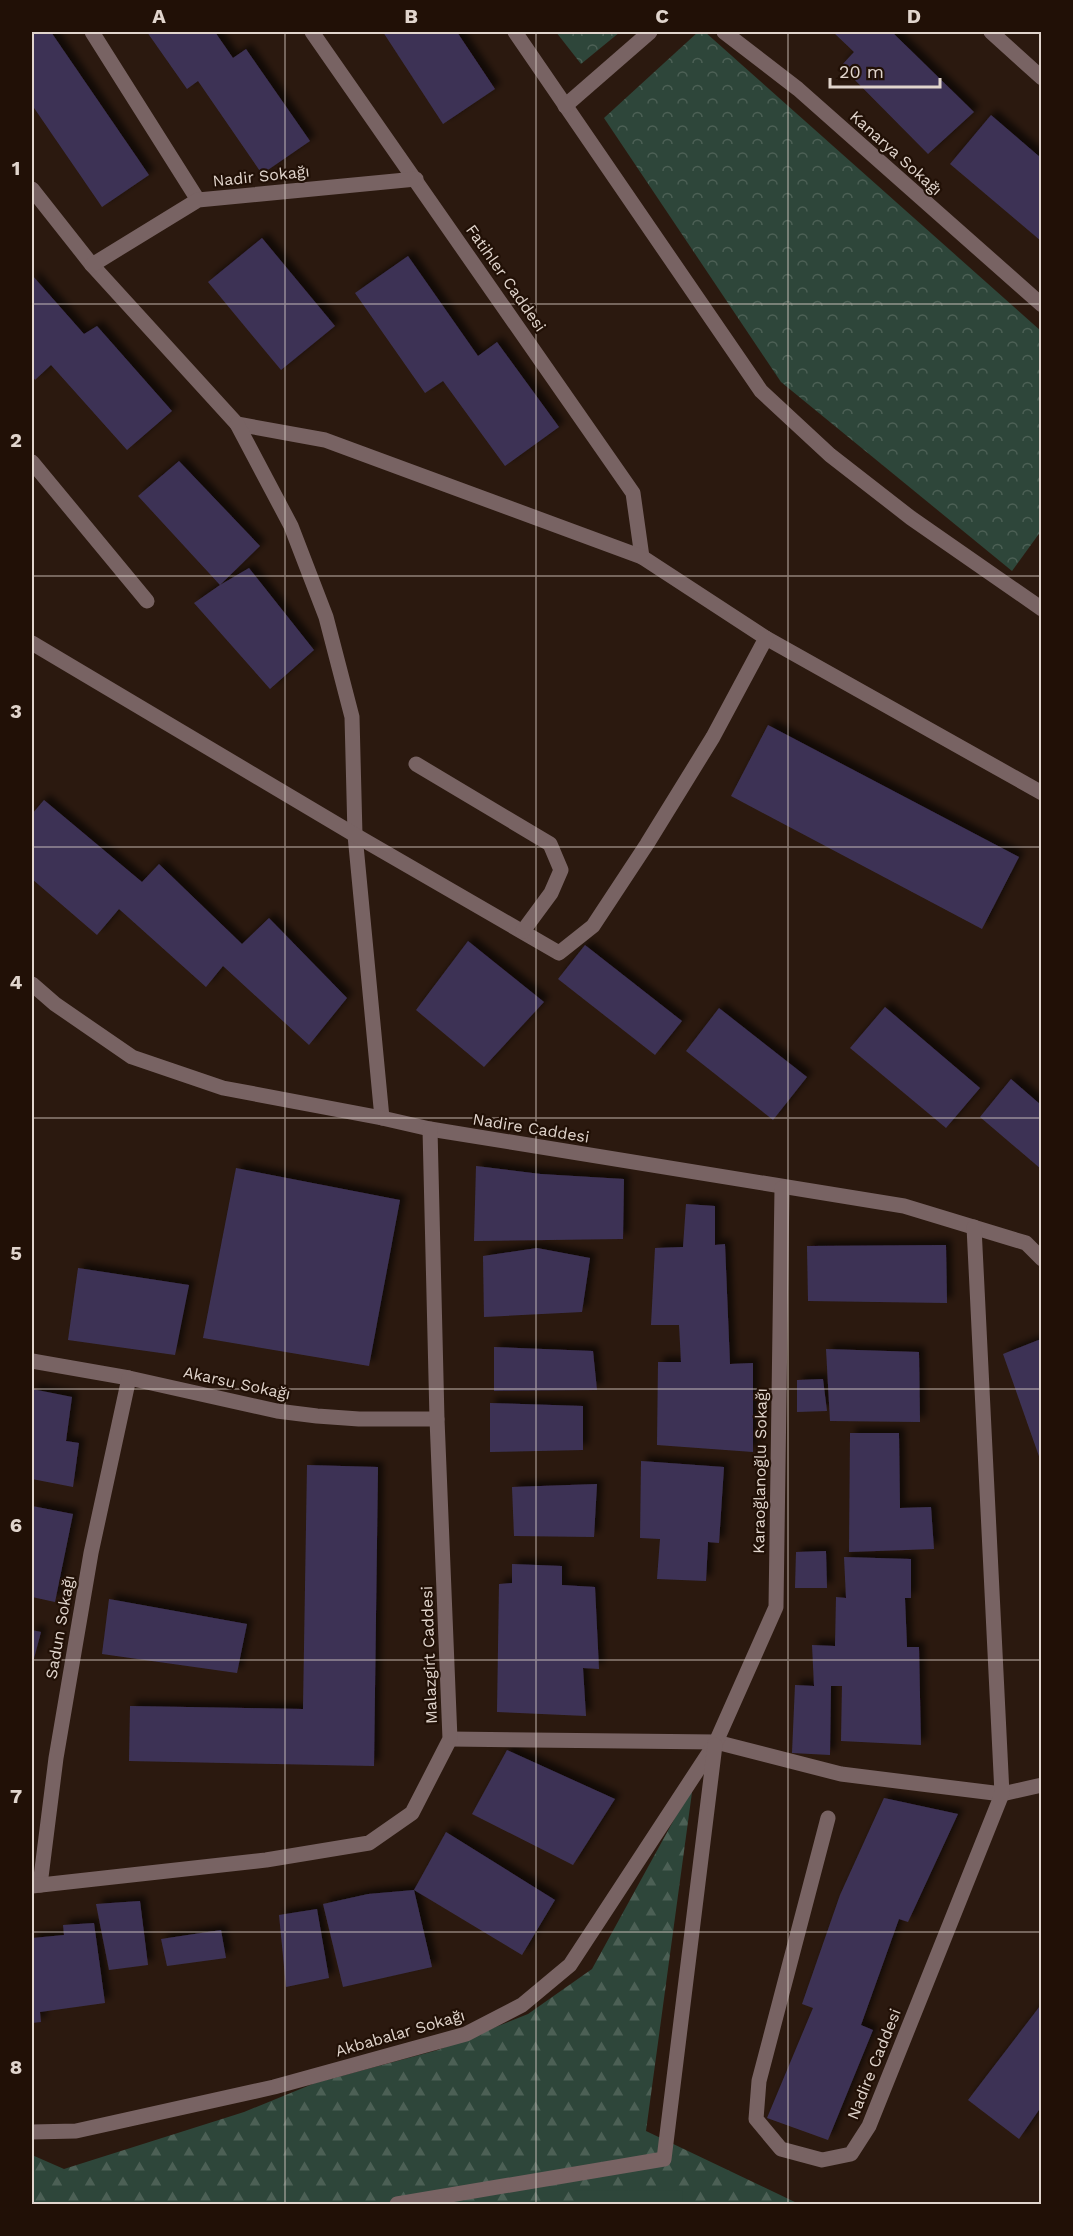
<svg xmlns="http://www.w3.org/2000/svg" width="1073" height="2236" font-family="'Work Sans',sans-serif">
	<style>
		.forest { fill: url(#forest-firs) }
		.park { fill: url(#park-crowns) }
		.garden { fill: #2e463a }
		.building { fill: #3d3355; filter: url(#shadow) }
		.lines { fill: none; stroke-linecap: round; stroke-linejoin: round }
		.minor { stroke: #786363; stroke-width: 15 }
		.grid { fill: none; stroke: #e1d5cd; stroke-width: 1.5; stroke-opacity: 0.55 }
		.labels { text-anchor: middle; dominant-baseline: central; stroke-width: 4.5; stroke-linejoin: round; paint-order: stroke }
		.street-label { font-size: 16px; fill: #e1d5cd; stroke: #211006 }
		.neatline { fill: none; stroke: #e1d5cd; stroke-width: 2 }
		.grid-label { font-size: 20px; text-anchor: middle; font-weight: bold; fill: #e1d5cd }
	</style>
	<defs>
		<pattern id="forest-firs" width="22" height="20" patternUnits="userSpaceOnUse" patternTransform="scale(1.5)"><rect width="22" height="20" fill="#2e463a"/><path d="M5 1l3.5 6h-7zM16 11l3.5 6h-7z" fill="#4c6055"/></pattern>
		<pattern id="park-crowns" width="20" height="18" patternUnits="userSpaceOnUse" patternTransform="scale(1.5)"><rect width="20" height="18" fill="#2e463a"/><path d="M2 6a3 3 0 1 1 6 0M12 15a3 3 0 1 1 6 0" fill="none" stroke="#4c6055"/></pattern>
		<filter id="shadow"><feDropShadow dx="5.5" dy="-5.5" stdDeviation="3" flood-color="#0009"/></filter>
	</defs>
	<rect width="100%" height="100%" fill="#2b190f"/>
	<polygon class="forest" points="693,1785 646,2131 799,2204 32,2204 32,2155 64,2169 244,2112 315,2083 438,2050 528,2014 592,1969"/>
	<g class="park">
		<polygon points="556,32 620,32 581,64"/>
		<polygon points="698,32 705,32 1041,331 1041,531 1012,571 781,382 604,118"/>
	</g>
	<polygon class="garden" points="683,2190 682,2204 574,2204 574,2191"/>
	<g class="building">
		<polygon points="32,32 51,32 149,175 102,207 32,105"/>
		<polygon points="147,32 215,32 233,58 246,49 310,141 262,174 198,81 187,89"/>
		<polygon points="383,32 457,32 495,89 443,124"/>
		<polygon points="833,32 892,32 974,112 928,154 841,66 854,52"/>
		<polygon points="991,115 1041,158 1041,241 950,164"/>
		<polygon points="262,238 335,326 281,370 208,282"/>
		<polygon points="408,256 478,356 497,342 559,427 505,466 443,381 425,393 355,293"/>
		<polygon points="32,275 84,334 97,326 172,411 127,450 51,365 35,380 32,375"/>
		<polygon points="179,461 260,546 220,585 249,568 314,650 270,689 194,603 220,585 138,496"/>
		<polygon points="768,725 1019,857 982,929 731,796"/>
		<polygon points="44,800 142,882 159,864 242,944 269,918 347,998 309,1045 223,966 206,987 119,909 97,935 32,879 32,814"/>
		<polygon points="468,941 544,1002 484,1067 416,1010"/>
		<polygon points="585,945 682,1021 655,1055 558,979"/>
		<polygon points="885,1007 980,1088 946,1128 850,1048"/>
		<polygon points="719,1008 807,1077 773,1120 686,1051"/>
		<polygon points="1011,1079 1041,1105 1041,1169 980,1117"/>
		<polygon points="476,1166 541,1174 624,1179 623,1239 474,1241"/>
		<polygon points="236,1168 400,1200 369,1366 203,1338"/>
		<polygon points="686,1204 715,1206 715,1245 725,1244 730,1364 753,1363 753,1452 657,1445 658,1362 681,1362 679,1325 651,1325 655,1248 683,1247"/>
		<polygon points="946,1245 947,1303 808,1301 807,1246"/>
		<polygon points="537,1248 590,1258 582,1312 484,1317 483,1256"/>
		<polygon points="78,1268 189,1285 175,1355 68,1340"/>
		<polygon points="1041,1339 1041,1462 1003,1354"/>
		<polygon points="494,1347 593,1351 597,1390 494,1391"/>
		<polygon points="826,1349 919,1352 920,1422 830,1421"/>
		<polygon points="823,1379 827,1411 797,1412 797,1380"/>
		<polygon points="32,1389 72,1397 66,1441 79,1443 73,1487 32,1479"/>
		<polygon points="490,1403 583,1406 583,1450 490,1452"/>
		<polygon points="850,1433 899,1433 900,1508 931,1507 934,1549 849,1552"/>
		<polygon points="641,1461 724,1467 719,1543 708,1542 706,1581 657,1579 660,1539 640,1538"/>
		<polygon points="307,1465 378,1467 374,1766 129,1761 130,1706 303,1709"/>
		<polygon points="597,1484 594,1537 514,1536 512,1487"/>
		<polygon points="32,1506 73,1514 55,1602 32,1597"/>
		<polygon points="826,1551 827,1588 795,1588 796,1552"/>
		<polygon points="844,1557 911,1559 911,1598 905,1598 907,1647 919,1647 921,1745 841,1741 842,1686 831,1686 830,1755 792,1753 795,1685 814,1686 812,1645 835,1646 836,1597 846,1598"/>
		<polygon points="512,1564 562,1566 562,1585 595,1587 599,1669 583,1668 586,1716 497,1712 499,1584 512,1583"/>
		<polygon points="109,1599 247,1624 237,1673 102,1654"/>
		<polygon points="32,1630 41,1632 32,1666"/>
		<polygon points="507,1750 615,1799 573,1865 472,1814"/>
		<polygon points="884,1798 958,1814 908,1922 899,1919 861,2025 873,2030 828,2140 767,2118 813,2008 802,2004 840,1895"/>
		<polygon points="446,1832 555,1900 522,1955 414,1890"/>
		<polygon points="414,1890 432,1967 343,1987 323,1904 368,1894"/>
		<polygon points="140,1901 148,1965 109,1970 96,1904"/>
		<polygon points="317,1909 329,1978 286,1987 279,1915"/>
		<polygon points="94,1923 105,2003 40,2012 41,2022 32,2023 32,1938 64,1935 63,1925"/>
		<polygon points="221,1930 226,1958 167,1966 161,1939"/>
		<polygon points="1040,2006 1041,2007 1041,2107 1019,2139 968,2100"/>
	</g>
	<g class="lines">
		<g class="minor">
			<polyline points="92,32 198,200"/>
			<polyline points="312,32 633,493 642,557"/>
			<polyline points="515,32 761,391 830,455 911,518 1042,609"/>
			<polyline points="724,32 798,89 1042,305"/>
			<polyline points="991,32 1042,78"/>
			<polyline points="565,106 650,32"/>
			<polyline points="32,189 92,265 237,424 325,440 642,557 766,638 1042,793"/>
			<polyline points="92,265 198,200 416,179"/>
			<polyline points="237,424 291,526 326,617 352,717 355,835 382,1118"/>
			<polyline points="32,462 147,601"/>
			<polyline points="32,643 355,835 559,953 593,926 647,844 713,737 766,638"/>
			<polyline points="416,764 550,844 561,870 551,893 523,931"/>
			<polyline points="32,984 55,1004 132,1057 223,1088 382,1118 430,1129 904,1206 1026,1243 1042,1259"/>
			<polyline points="32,1361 129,1378 277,1411 317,1416 359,1419 437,1419"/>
			<polyline points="450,1739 716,1742 841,1774 1002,1794 1042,1785"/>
			<polyline points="828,1818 759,2081 756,2119 781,2149 822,2160 851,2154 869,2126 1002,1794 974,1227"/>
			<polyline points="40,1885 56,1758 91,1553 129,1378"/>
			<polyline points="32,1886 266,1860 369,1843 412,1813 450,1739 437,1419 430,1129"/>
			<polyline points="32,2132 76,2131 274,2087 466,2034 522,2005 570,1965 716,1742 776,1607 782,1188"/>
			<polyline points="397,2204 664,2159 715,1745"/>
		</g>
	</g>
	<path class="grid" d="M 285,32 L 285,2204M 536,32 L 536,2204M 788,32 L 788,2204M 32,304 L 1042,304M 32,576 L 1042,576M 32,847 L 1042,847M 32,1118 L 1042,1118M 32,1389 L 1042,1389M 32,1660 L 1042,1660M 32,1932 L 1042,1932"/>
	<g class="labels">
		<g class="street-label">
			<text transform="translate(896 153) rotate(42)">Kanarya Sokağı</text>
			<text transform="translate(261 176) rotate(-6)">Nadir Sokağı</text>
			<text transform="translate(506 278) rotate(55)">Fatihler Caddesi</text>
			<text transform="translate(531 1128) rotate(9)">Nadire Caddesi</text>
			<text transform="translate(237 1383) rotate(12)">Akarsu Sokağı</text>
			<text transform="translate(760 1471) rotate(-89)">Karaoğlanoğlu Sokağı</text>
			<text transform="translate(60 1627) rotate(-80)">Sadun Sokağı</text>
			<text transform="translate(429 1655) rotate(-92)">Malazgirt Caddesi</text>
			<text transform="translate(400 2033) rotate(-16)">Akbabalar Sokağı</text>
			<text transform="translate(874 2064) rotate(-68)">Nadire Caddesi</text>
		</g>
	</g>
	<rect width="1073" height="2236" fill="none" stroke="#211006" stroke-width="66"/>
	<path d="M830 78v9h110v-9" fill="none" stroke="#e1d5cd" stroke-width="3"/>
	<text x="839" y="78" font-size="18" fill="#e1d5cd" stroke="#211006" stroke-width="4.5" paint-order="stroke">20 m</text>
	<rect x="33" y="33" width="1007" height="2170" class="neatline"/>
	<g class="grid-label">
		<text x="159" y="23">A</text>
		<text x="411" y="23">B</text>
		<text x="662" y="23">C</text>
		<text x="914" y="23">D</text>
		<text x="16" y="175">1</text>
		<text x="16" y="447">2</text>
		<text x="16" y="718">3</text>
		<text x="16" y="989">4</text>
		<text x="16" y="1260">5</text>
		<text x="16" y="1532">6</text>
		<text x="16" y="1803">7</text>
		<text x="16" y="2074">8</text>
	</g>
</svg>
